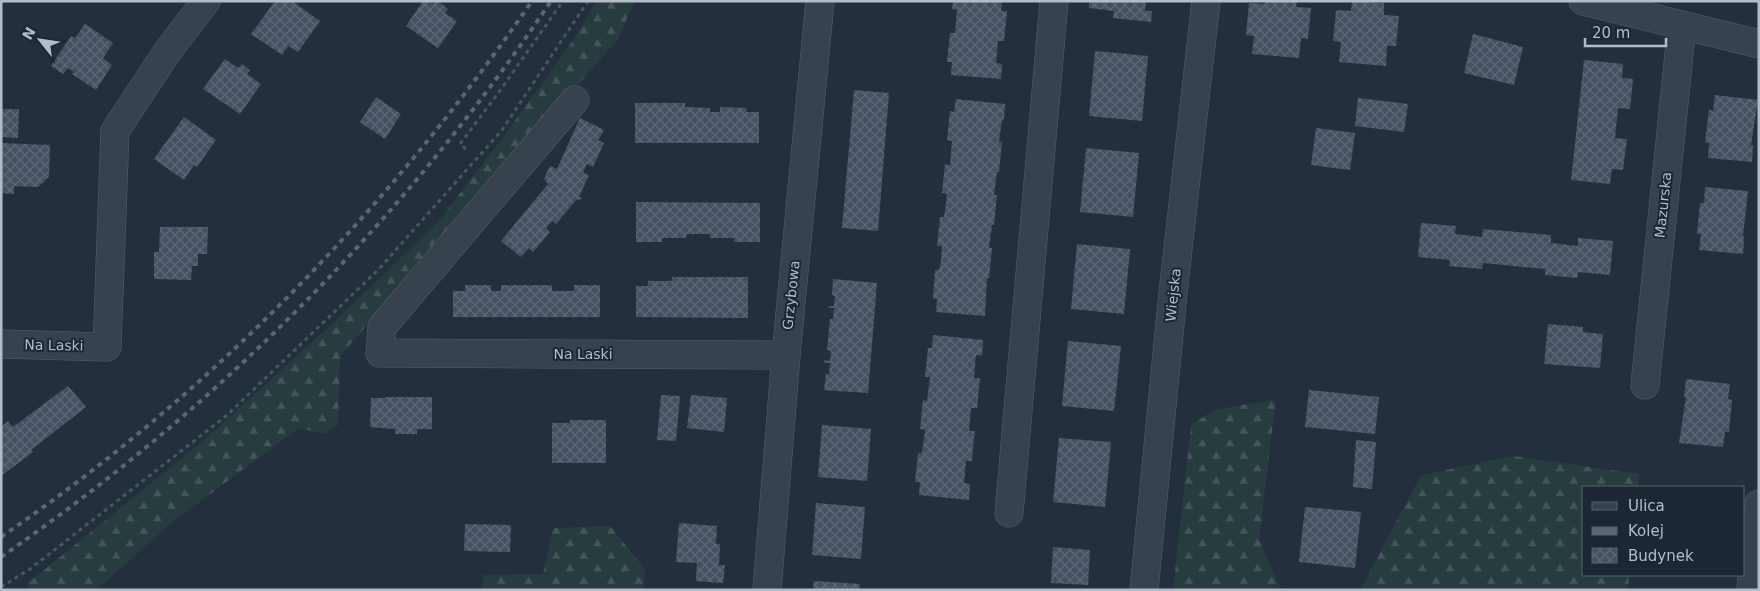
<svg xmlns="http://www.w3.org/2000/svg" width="1760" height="591" font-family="'DejaVu Sans',sans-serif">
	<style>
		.forest { fill: url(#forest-firs) }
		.building { fill: url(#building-cross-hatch) }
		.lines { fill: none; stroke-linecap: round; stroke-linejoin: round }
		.minor-casing { stroke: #565f6c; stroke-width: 29 }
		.path { stroke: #44595c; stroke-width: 3; stroke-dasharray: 4 4; stroke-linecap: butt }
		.minor { stroke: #38414e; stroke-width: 28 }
		.rail { stroke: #5a6575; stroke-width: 4; stroke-dasharray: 5 5; stroke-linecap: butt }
		.labels { text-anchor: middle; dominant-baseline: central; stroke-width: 4; stroke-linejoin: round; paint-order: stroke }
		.street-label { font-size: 14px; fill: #b4bcc9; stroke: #1d2633 }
	</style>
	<defs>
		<pattern id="forest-firs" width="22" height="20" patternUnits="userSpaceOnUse" patternTransform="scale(1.25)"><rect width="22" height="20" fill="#263c3f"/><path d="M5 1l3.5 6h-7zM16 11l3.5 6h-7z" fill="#435659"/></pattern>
		<pattern id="building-cross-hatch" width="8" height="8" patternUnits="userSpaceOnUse" patternTransform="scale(1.25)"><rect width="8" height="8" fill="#455162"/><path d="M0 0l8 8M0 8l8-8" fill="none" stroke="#5d6877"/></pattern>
	</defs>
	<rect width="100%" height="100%" fill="#242f3e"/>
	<g class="forest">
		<polygon points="596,1 635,1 618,39 340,356 338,425 324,434 299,428 175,520 96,590 27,590 28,583 204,440 333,323 438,222 507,132 576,36"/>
		<polygon points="1276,399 1259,539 1281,590 1173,590 1191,425 1214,410"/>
		<polygon points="1513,456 1639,474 1638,487 1584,487 1584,575 1629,575 1628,590 1360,590 1421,475"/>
		<polygon points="610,526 645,569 644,590 482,590 483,575 543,574 553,528"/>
	</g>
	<g class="building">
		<polygon points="275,1 292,1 320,21 298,52 288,46 282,55 251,34"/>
		<polygon points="423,1 430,1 433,4 435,1 438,1 448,9 445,13 457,21 438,48 406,26"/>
		<polygon points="953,1 1002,1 1001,11 1007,11 1004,41 998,41 996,63 1002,64 1001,79 951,75 952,62 947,62 950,33 955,33 957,10 952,9"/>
		<polygon points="1089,1 1146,1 1145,11 1152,11 1151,22 1113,18 1114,11 1089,8"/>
		<polygon points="1265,1 1297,1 1296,7 1311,8 1308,39 1301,38 1299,58 1252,54 1254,36 1246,35 1249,3 1265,4"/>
		<polygon points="1352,1 1384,3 1384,15 1399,16 1396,46 1387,46 1386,66 1339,62 1341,42 1333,41 1336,10 1351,11"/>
		<polygon points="85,24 113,43 103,58 112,65 96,90 72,74 74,72 68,68 63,74 51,66 71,36 75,38"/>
		<polygon points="1473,34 1523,47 1514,85 1464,73"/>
		<polygon points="1095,51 1148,56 1142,121 1089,116"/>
		<polygon points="225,59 238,68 242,64 250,70 247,74 261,84 240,114 203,89"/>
		<polygon points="1584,60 1623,64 1622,78 1633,79 1630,109 1618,108 1615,138 1627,139 1623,170 1612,169 1610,184 1571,180"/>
		<polygon points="854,90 889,93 878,231 842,228"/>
		<polygon points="1715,95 1758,100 1751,145 1753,145 1752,162 1708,158 1709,143 1705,142 1709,110 1713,111"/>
		<polygon points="376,97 401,114 385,139 360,122"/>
		<polygon points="1358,98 1408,104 1404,132 1355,126"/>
		<polygon points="956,99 1005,104 1004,120 1002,120 999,142 1002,142 999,172 997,172 994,195 997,195 994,225 992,225 989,248 992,248 989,278 987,278 985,316 936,312 937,299 933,299 935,270 939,270 941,261 942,246 937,246 940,217 944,217 946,203 947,194 942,193 945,164 950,165 952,141 947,140 950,111 954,112"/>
		<polygon points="635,103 685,103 685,107 710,108 710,112 720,112 720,107 747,108 746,112 759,112 759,143 635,143"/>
		<polygon points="1,109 19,109 18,138 1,137"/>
		<polygon points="184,117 216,140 197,167 194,165 184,180 154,159"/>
		<polygon points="580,118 604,130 598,140 604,143 593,167 587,164 583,173 589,175 579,197 581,197 582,199 576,200 556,224 552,221 546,228 550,232 533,252 529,248 521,257 501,241 548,184 544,179 550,166 557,169"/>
		<polygon points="1316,128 1355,133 1350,170 1311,165"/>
		<polygon points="1,143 50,145 49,177 38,187 14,186 14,194 1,193"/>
		<polygon points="1086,148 1139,153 1133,217 1080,212"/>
		<polygon points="1705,187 1748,191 1743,236 1744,237 1743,254 1699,250 1701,234 1697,234 1700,203 1704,203"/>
		<polygon points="636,202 760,203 760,242 734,242 734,238 710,238 710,234 687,234 686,238 662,238 662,242 636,242"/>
		<polygon points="1421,223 1456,226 1455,234 1482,237 1483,229 1551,235 1551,243 1578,246 1578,238 1613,241 1610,275 1578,272 1577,278 1545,275 1545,269 1483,263 1482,269 1449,266 1450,260 1418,257"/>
		<polygon points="160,227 208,227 207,254 198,254 198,266 192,266 191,280 154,279 154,252 159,252"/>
		<polygon points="1077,244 1130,249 1124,314 1071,309"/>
		<polygon points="672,277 748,277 748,318 636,317 636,286 648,286 648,281 672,281"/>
		<polygon points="833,279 877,283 868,393 824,390 826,374 829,374 830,363 824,363 824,360 830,361 831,351 827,350 830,319 833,319 834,308 828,308 829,306 834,306 835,296 832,295"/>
		<polygon points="465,285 491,285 491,291 501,291 501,285 552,285 552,291 574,291 574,285 600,285 600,317 453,317 453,291 465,291"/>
		<polygon points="1548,324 1583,327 1583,332 1603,334 1600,368 1544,364"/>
		<polygon points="933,335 983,340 982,356 976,355 974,378 980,378 977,408 971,408 969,431 975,431 973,446 972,461 966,461 964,483 970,484 969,500 919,495 920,482 915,482 918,453 922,453 923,446 925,430 920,429 923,400 927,401 930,377 925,377 928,348 932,348"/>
		<polygon points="1068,341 1121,346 1114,411 1062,406"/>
		<polygon points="1686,379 1730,384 1728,399 1732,400 1729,432 1725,432 1723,447 1679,443 1686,397 1684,397"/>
		<polygon points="68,386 86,407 31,450 33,452 1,476 1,427 8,421 13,427"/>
		<polygon points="1309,390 1379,397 1375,434 1305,427"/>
		<polygon points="661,395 680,396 676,441 657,440"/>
		<polygon points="691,395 727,398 724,432 687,428"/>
		<polygon points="385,397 432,397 432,429 417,429 417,434 395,434 395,429 370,427 371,398 385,398"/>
		<polygon points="570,420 606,420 606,463 552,463 552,423 570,423"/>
		<polygon points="822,425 871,429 867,481 818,477"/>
		<polygon points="1059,438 1111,442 1105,507 1053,502"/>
		<polygon points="1356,440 1376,442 1372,489 1353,487"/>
		<polygon points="816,503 865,507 861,559 812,555"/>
		<polygon points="1305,507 1361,512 1355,568 1299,562"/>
		<polygon points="679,523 717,526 716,544 720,544 719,565 725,565 723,583 696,581 697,563 676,562"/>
		<polygon points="465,524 511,525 510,552 464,551"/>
		<polygon points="1053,547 1090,550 1088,585 1051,583"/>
		<polygon points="814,581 860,584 859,590 813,590"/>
	</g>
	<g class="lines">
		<g class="minor-casing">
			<g id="minor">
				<polyline points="1583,1 1759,44"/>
				<polyline points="575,100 382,327 380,353 786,355"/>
				<polyline points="1,344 107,347 115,131 167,52 206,1"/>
				<polyline points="1645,385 1682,25"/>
				<polyline points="1009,513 1054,1"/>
				<polyline points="767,590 786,355 820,1"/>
				<polyline points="1144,590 1173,293 1206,1"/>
				<polyline points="1751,590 1759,504"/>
			</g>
		</g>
		<g class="path">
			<polyline points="466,149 460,144 499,92 563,1"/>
			<polyline points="1,587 30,569 226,416 379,269 502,130 588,1"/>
		</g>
		<use href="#minor" class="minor"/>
		<g class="rail">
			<path d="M 1,537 C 211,393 388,210 532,1"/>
			<path d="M 1,557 C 218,407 404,220 551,1"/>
		</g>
	</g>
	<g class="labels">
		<g class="street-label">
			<text transform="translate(1663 205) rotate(-84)">Mazurska</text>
			<text transform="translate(791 295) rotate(-84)">Grzybowa</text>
			<text transform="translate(1173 295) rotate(-84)">Wiejska</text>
			<text transform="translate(54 345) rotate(1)">Na Laski</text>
			<text x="583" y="354">Na Laski</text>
		</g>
	</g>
	<rect width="1760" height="591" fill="none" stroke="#b4bcc9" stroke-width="5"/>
	<rect x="1582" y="486" width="162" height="90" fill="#1d2633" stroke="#59626f"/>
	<rect x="1592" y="502" width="25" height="8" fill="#38414e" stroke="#59626f"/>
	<text x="1628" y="511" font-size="15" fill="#b4bcc9">Ulica</text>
	<rect x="1592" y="527" width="25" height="8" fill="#5a6575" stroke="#59626f"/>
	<text x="1628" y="536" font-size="15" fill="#b4bcc9">Kolej</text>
	<rect x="1592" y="548" width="25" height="15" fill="url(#building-cross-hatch)" stroke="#59626f"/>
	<text x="1628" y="561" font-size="15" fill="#b4bcc9">Budynek</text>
	<g transform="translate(40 40) rotate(300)" stroke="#1d2633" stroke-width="4" paint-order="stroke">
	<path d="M0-4L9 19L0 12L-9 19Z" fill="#b4bcc9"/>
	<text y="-8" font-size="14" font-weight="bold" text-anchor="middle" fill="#b4bcc9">N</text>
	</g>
	<path d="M1585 38v8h81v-8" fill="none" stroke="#b4bcc9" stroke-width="2.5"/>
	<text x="1592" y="38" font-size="15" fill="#b4bcc9" stroke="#1d2633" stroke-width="4" paint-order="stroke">20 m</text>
</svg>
